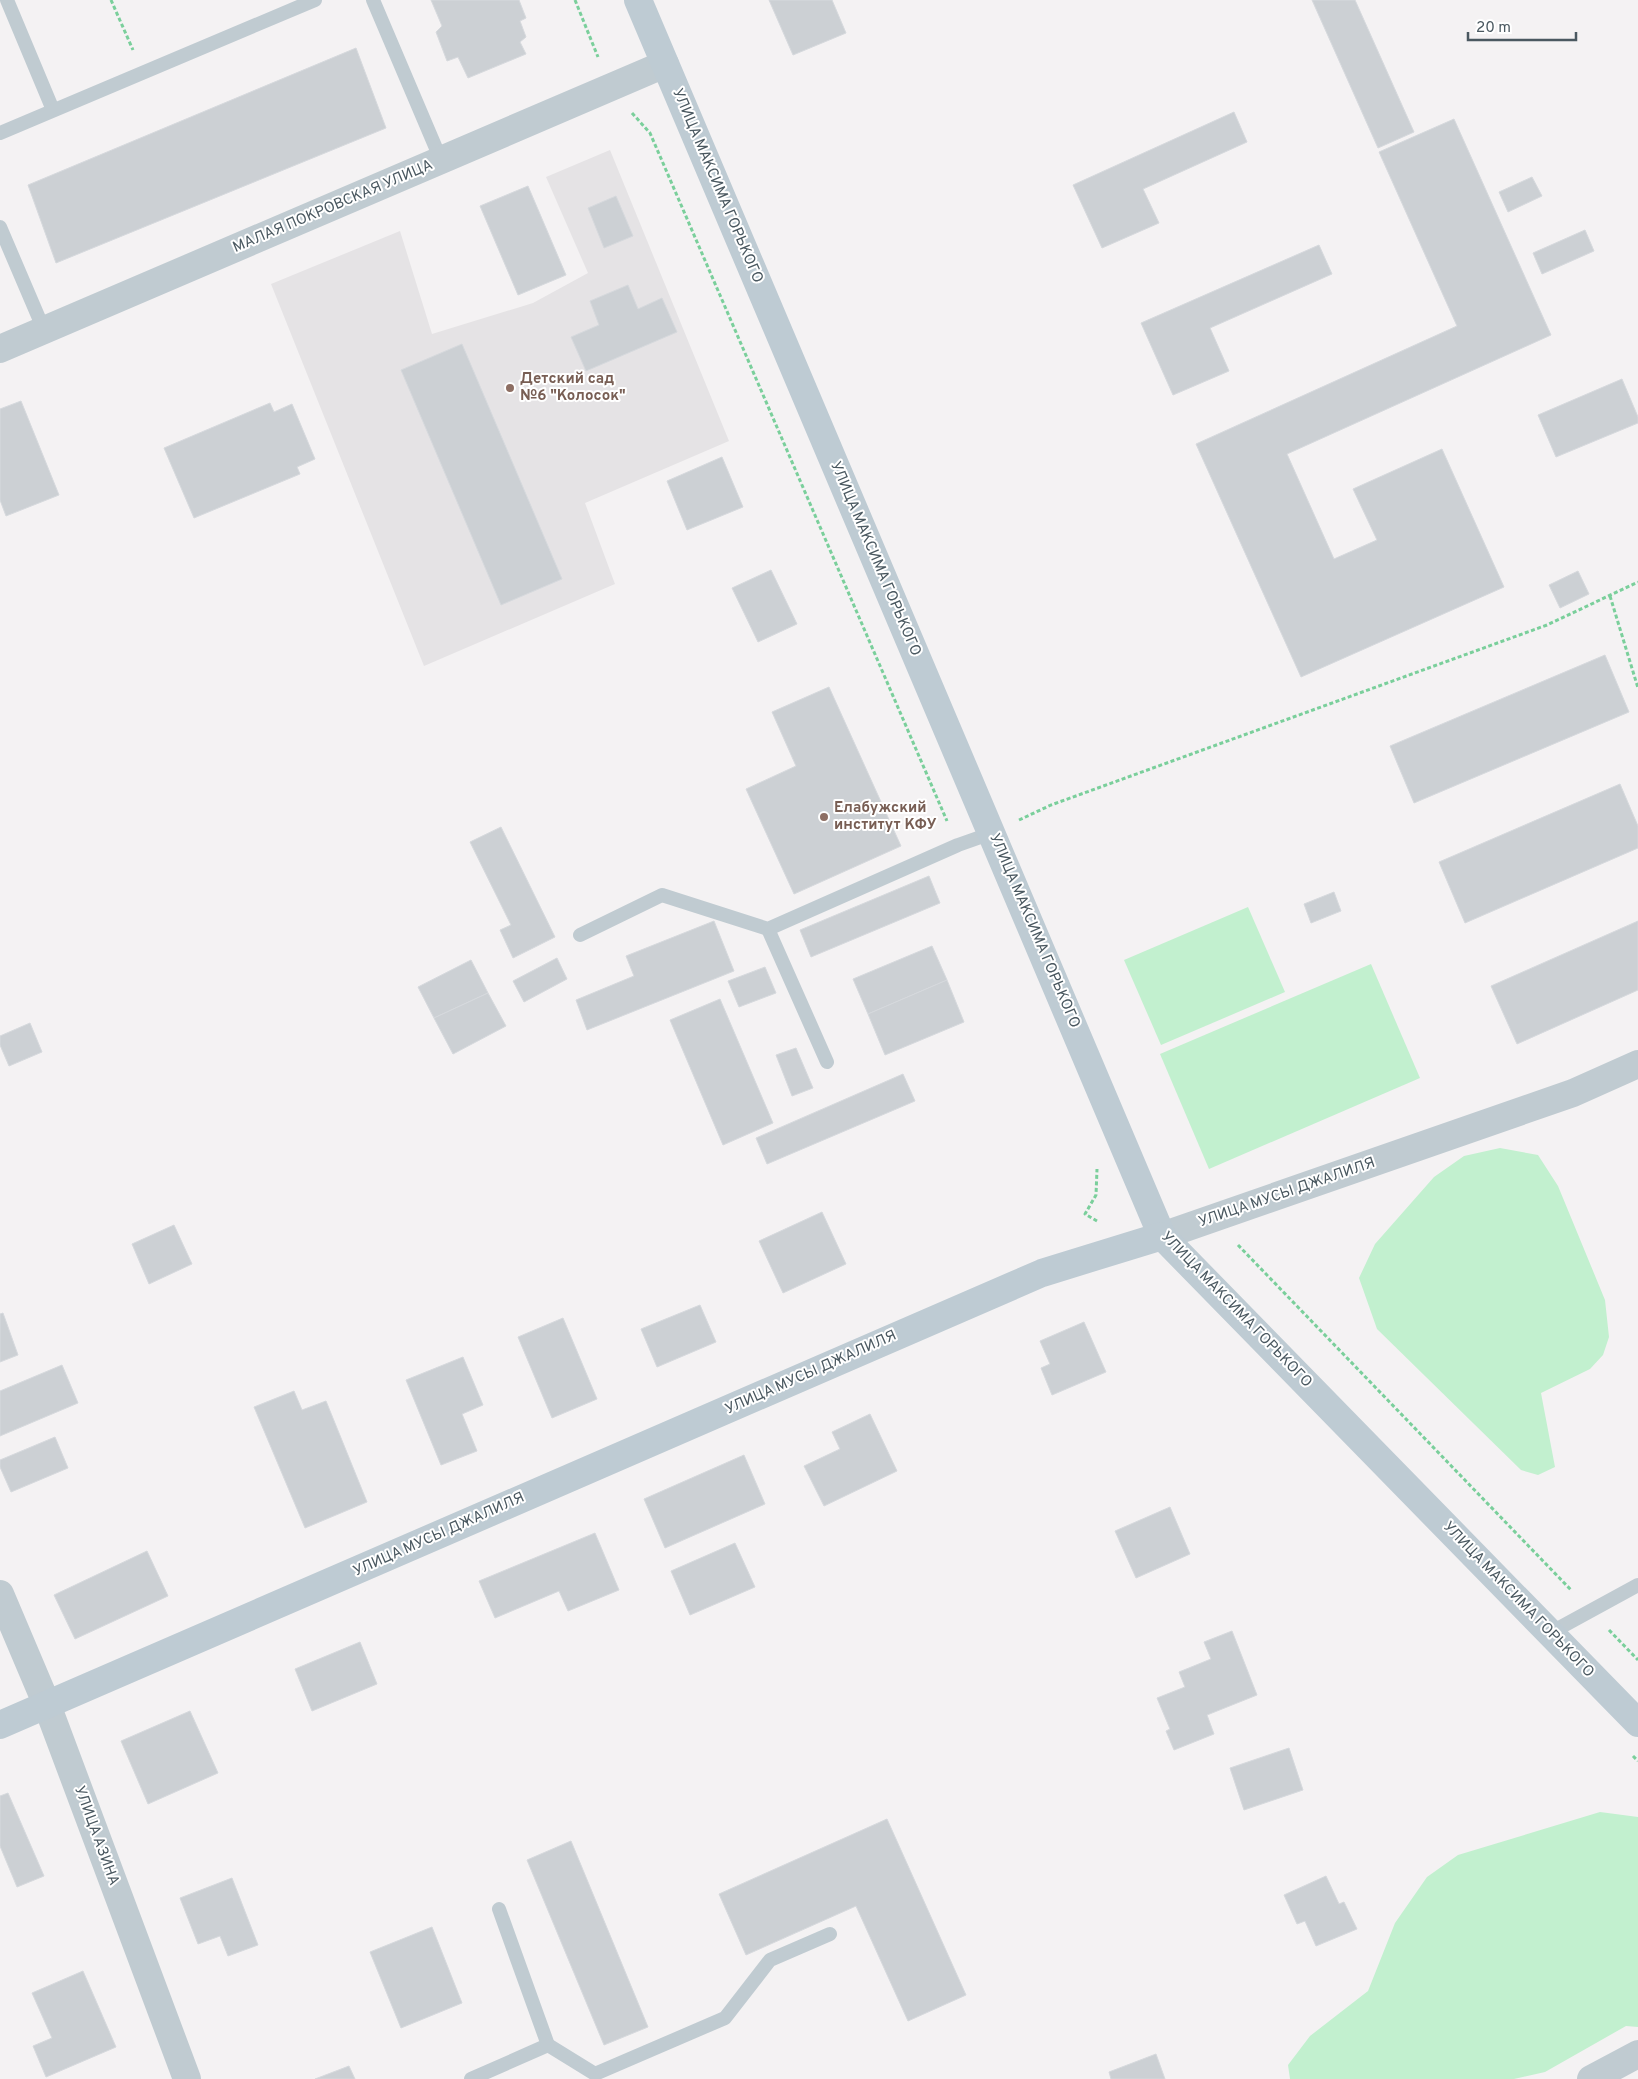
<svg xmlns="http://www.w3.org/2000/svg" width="1638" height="2079" font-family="Overpass,sans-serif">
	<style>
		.education { fill: #e5e3e5 }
		.green { fill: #c2f0cf }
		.building { fill: #ccd0d4; stroke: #d6d9dd }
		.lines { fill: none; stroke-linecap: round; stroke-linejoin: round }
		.path { stroke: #7acf9b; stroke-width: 3; stroke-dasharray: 4 2.5; stroke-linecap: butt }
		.lane { stroke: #c0cbd1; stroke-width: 14 }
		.street { stroke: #c0cbd1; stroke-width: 28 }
		.secondary { stroke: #becbd3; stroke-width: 28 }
		.education-dot { fill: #8d6e63; stroke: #fff; stroke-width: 2 }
		.labels { text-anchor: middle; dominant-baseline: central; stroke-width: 4; stroke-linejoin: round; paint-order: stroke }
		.street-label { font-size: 15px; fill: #4a5860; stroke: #fff }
		.education-label { font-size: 15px; font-weight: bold; fill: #785e54; stroke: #fff; text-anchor: start }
	</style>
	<rect width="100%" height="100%" fill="#f4f2f3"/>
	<polygon class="education" points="610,150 729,441 585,503 615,584 424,666 271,284 400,231 432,334 533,303 588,273 546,177"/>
	<g class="green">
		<polygon points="1248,907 1285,992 1161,1045 1124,960"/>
		<polygon points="1371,964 1420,1078 1209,1169 1160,1054"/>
		<polygon points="1500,1148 1538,1155 1558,1186 1605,1300 1609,1337 1603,1355 1590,1369 1541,1393 1555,1467 1538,1475 1521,1470 1377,1329 1359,1278 1375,1244 1434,1177 1464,1156"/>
		<polygon points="1600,1812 1638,1817 1638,2027 1626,2026 1545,2072 1514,2079 1290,2079 1288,2065 1310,2036 1368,1991 1395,1923 1427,1877 1458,1855"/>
	</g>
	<g class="building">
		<polygon points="431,0 519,0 526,18 520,21 526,37 520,42 526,54 468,78 458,57 447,61 436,32 442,26"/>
		<polygon points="769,0 832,0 846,33 793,55"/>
		<polygon points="1312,0 1355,0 1414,132 1378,148"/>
		<polygon points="356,48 386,128 56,263 28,185"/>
		<polygon points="1234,112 1247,142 1143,189 1159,223 1102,248 1073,185"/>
		<polygon points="1454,119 1551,335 1287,454 1334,559 1377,540 1353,489 1442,449 1504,587 1301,677 1196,444 1457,326 1379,152"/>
		<polygon points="1532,177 1542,196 1508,212 1499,192"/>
		<polygon points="528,186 566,275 518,295 480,206"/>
		<polygon points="616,196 633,236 604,248 588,208"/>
		<polygon points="1585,230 1594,251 1542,274 1533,253"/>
		<polygon points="1319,245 1332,274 1210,328 1229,371 1173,395 1141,323"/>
		<polygon points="628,285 638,309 662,298 677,332 586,371 571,337 599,325 590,301"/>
		<polygon points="462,344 562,579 501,605 401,370"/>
		<polygon points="1622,379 1638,417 1638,423 1556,457 1538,415"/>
		<polygon points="21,401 59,495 6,516 0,500 0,409"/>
		<polygon points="270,403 274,412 292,404 315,459 297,467 300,474 194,518 164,448"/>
		<polygon points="722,457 743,507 687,530 667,481"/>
		<polygon points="771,570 797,624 758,642 732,588"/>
		<polygon points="1578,571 1589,594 1560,608 1549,585"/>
		<polygon points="1605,655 1629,712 1414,803 1390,746"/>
		<polygon points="829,687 901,846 794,894 746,789 796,766 772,712"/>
		<polygon points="1620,784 1638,826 1638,848 1465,923 1439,862"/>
		<polygon points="501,827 555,937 513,958 500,930 511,925 470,842"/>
		<polygon points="929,876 940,903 811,957 800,930"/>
		<polygon points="1334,892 1341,911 1311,923 1304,904"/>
		<polygon points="714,921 734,971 587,1030 576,1000 634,976 626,956"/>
		<polygon points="1638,921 1638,990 1517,1044 1491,986"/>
		<polygon points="932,946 947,980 868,1014 853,979"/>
		<polygon points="557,958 567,979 524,1002 513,981"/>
		<polygon points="471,960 488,993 434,1018 418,987"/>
		<polygon points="765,967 776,993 739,1007 728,981"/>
		<polygon points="947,980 964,1022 885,1055 868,1014"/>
		<polygon points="488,993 506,1026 453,1054 434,1018"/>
		<polygon points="720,999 773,1123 723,1145 670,1020"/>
		<polygon points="30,1023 42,1052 9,1066 0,1045 0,1036"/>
		<polygon points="796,1048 813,1088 792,1096 776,1055"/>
		<polygon points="903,1074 915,1101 767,1164 756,1138"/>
		<polygon points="822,1212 846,1264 783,1293 759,1241"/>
		<polygon points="174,1225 192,1264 149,1284 132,1244"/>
		<polygon points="700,1305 716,1342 657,1367 641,1329"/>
		<polygon points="3,1313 18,1355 0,1362 0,1314"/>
		<polygon points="563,1318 597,1399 552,1418 518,1337"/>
		<polygon points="1084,1322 1106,1372 1052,1395 1041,1368 1050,1364 1040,1341"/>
		<polygon points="463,1357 483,1405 462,1414 477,1451 441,1465 406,1380"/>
		<polygon points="62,1365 78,1403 0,1436 0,1391"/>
		<polygon points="294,1391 302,1410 326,1401 367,1502 305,1528 254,1407"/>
		<polygon points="870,1414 897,1471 824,1506 804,1466 840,1449 832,1432"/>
		<polygon points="55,1437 68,1468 11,1492 0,1467 0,1460"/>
		<polygon points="744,1455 765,1504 665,1548 644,1499"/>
		<polygon points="1170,1507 1190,1554 1136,1578 1115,1531"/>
		<polygon points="595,1533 619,1590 568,1611 559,1591 495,1618 479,1581"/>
		<polygon points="735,1543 755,1587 690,1615 671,1571"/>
		<polygon points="147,1551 168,1596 75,1639 54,1595"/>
		<polygon points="1232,1631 1257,1695 1207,1715 1214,1734 1174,1750 1166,1731 1170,1729 1157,1698 1185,1687 1179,1672 1211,1659 1204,1642"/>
		<polygon points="360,1642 377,1684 312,1711 295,1669"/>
		<polygon points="190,1711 218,1773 148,1804 121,1741"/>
		<polygon points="1289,1748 1303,1790 1244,1810 1230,1768"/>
		<polygon points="8,1793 44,1876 17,1887 0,1846 0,1796"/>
		<polygon points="887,1819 966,1995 908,2021 856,1906 746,1955 719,1894"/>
		<polygon points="571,1841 648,2027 604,2045 527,1860"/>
		<polygon points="1326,1876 1339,1904 1344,1902 1357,1929 1316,1946 1305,1921 1297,1924 1284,1895"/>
		<polygon points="232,1878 258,1945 228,1956 220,1936 198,1944 180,1898"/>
		<polygon points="432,1927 462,2003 401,2028 370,1952"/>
		<polygon points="83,1971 116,2047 46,2077 33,2046 52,2038 32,1993"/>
		<polygon points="1156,2054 1165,2079 1111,2079 1109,2072"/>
		<polygon points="349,2066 355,2079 315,2079"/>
	</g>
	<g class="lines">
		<g class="path">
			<polyline points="111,0 133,50"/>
			<polyline points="575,0 598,57"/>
			<polyline points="632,113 650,133 947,821"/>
			<polyline points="1610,596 1638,688"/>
			<polyline points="1019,820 1051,805 1547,625 1638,582"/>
			<polyline points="1097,1221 1085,1214 1096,1195 1097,1169"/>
			<polyline points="1238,1245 1572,1591"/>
			<polyline points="1609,1630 1638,1660"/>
			<polyline points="1633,1756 1638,1761"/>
		</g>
		<g class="lane">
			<polyline points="7,0 53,110"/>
			<polyline points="373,0 441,160"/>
			<polyline points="0,133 315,0"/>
			<polyline points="0,227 44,330"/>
			<polyline points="768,929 827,1062"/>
			<polyline points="580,935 662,895 768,929 958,845 992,833"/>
			<polyline points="1550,1633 1638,1585"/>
			<polyline points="548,2045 595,2074 725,2018 770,1960 830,1934"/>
			<polyline points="471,2079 548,2045 499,1909"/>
		</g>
		<g class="street">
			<polyline points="0,349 665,64"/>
			<polyline points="1162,1236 1573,1093 1638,1064"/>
			<polyline points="0,1594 47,1705 187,2079"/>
			<polyline points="1591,2079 1638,2054"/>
		</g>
		<g class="secondary">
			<polyline points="638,0 1162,1236 1638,1723"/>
			<polyline points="0,1725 1042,1273 1162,1236"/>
		</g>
	</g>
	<g class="education-dot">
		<circle cx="510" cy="388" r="5"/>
		<circle cx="824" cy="817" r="5"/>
	</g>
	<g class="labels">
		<g class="street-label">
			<text transform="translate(717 186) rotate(67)">УЛИЦА МАКСИМА ГОРЬКОГО</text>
			<text transform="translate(333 207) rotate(-23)">МАЛАЯ ПОКРОВСКАЯ УЛИЦА</text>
			<text transform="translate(875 559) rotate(67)">УЛИЦА МАКСИМА ГОРЬКОГО</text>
			<text transform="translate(1034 931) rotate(67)">УЛИЦА МАКСИМА ГОРЬКОГО</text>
			<text transform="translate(1287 1193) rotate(-19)">УЛИЦА МУСЫ ДЖАЛИЛЯ</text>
			<text transform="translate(1236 1310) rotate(46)">УЛИЦА МАКСИМА ГОРЬКОГО</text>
			<text transform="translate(811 1373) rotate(-24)">УЛИЦА МУСЫ ДЖАЛИЛЯ</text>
			<text transform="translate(439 1535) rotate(-24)">УЛИЦА МУСЫ ДЖАЛИЛЯ</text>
			<text transform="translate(1518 1600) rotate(46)">УЛИЦА МАКСИМА ГОРЬКОГО</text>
			<text transform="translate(96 1836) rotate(70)">УЛИЦА АЗИНА</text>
		</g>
		<g class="education-label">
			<text x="520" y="379">Детский сад<tspan x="520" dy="17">№6 "Колосок"</tspan></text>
			<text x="834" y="808">Елабужский<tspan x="834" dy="17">институт КФУ</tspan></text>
		</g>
	</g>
	<path d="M1468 32v8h108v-8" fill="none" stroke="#4a5860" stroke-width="2.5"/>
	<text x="1476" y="32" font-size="15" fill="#4a5860" stroke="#ffffff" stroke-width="4" paint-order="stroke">20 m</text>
</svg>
